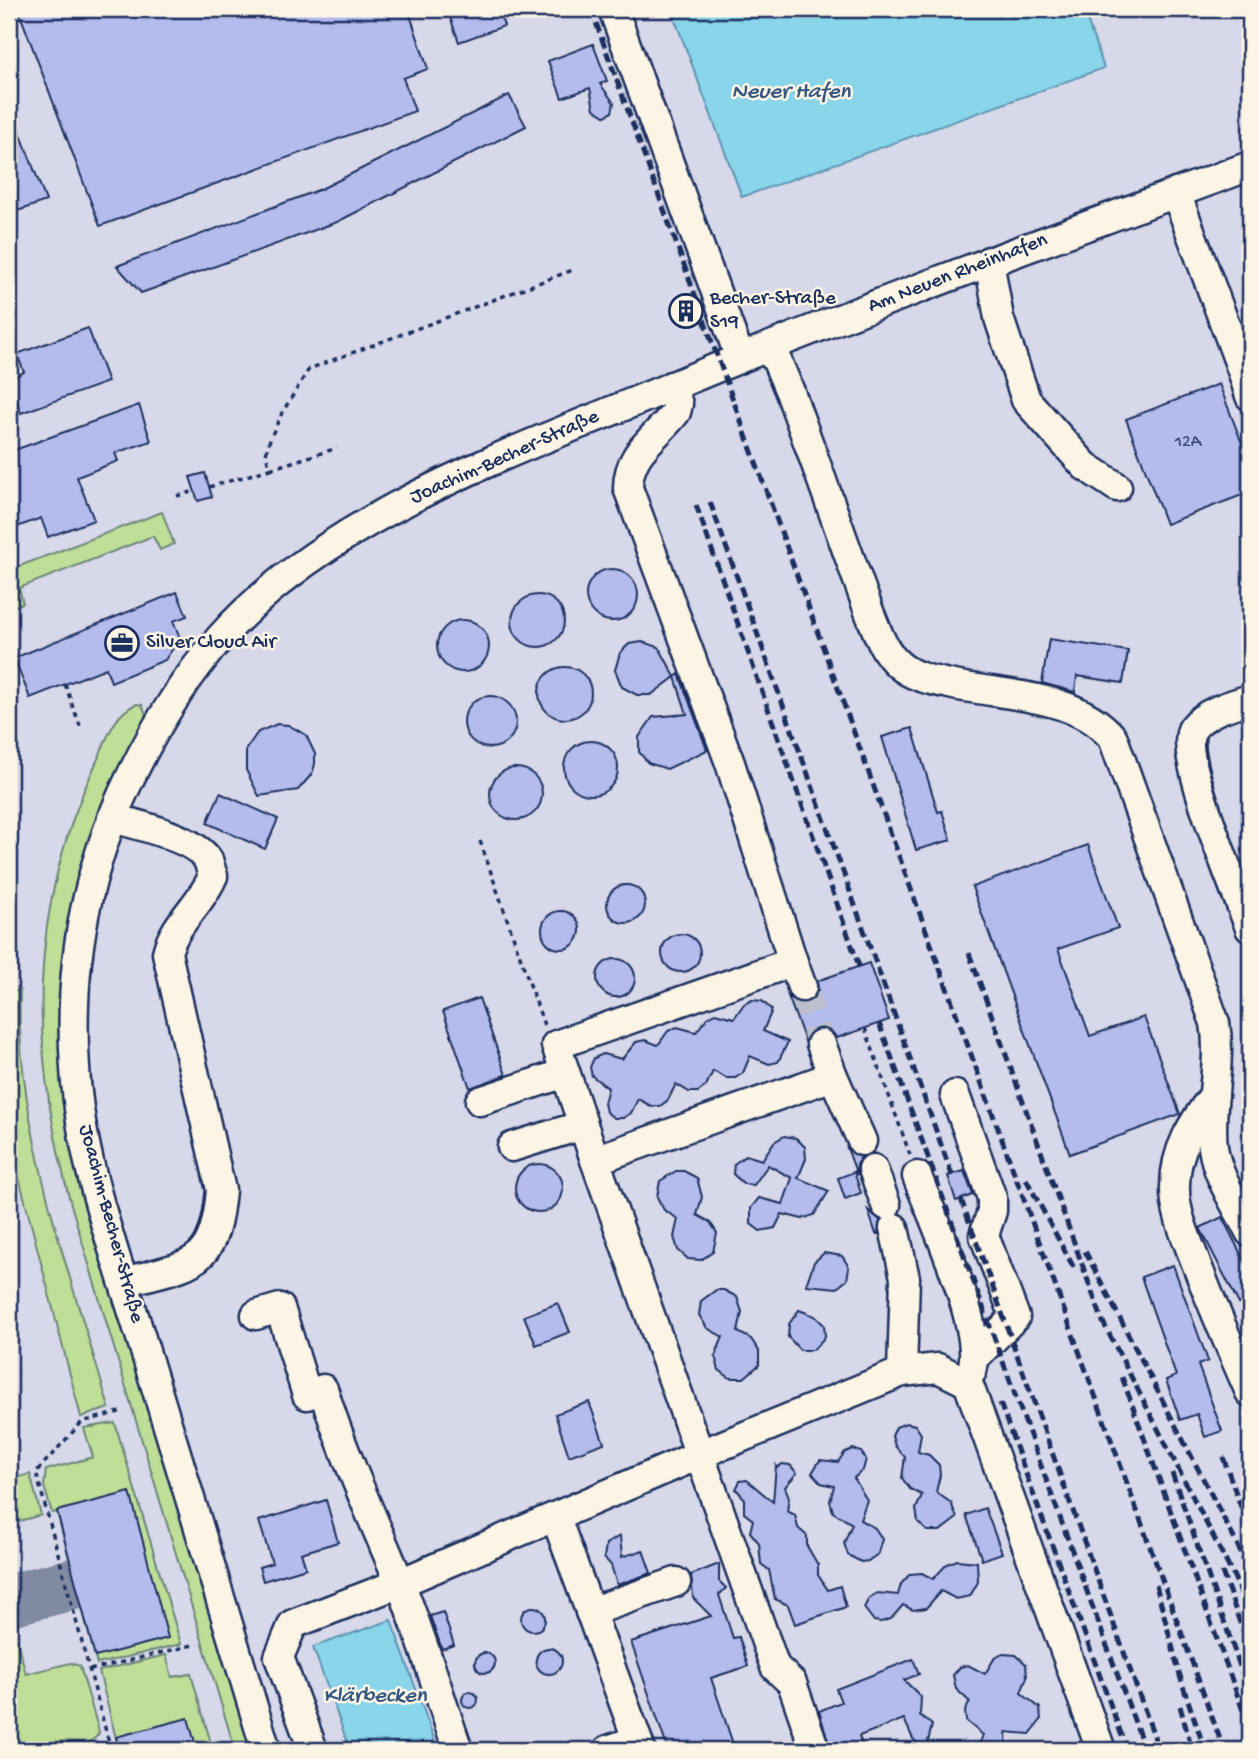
<svg xmlns="http://www.w3.org/2000/svg" width="1259" height="1759" font-family="'Gochi Hand',sans-serif">
	<style>
		.built { fill: #d7d8e9 }
		.green { fill: #bfde97; stroke: #6d867a; stroke-width: 2 }
		.water { fill: #89d5e9; stroke: #5d93b1; stroke-width: 2 }
		.lines { fill: none; stroke-linecap: round; stroke-linejoin: round }
		.taxiway { stroke: #808aa2; stroke-width: 52 }
		.building { fill: #b4bced; stroke: #1b2f5e; stroke-width: 2 }
		.minor-tunnel { stroke: #bdc0cc; stroke-width: 28; stroke-dasharray: 28 14; stroke-linecap: butt }
		.minor-casing { stroke: #1b2f5e; stroke-width: 33 }
		.path { stroke: #1b2f5e; stroke-width: 3.5; stroke-dasharray: 5 5; stroke-linecap: butt }
		.minor { stroke: #fcf5e5; stroke-width: 28 }
		.rail { stroke: #1b2f5e; stroke-width: 5; stroke-dasharray: 10 5; stroke-linecap: butt }
		.labels { text-anchor: middle; dominant-baseline: central; stroke-width: 5; stroke-linejoin: round; paint-order: stroke }
		.number-label { font-size: 18px; fill: #415282 }
		.street-label { font-size: 21px; fill: #1b2f5e; stroke: #fcf5e5 }
		.poi-label { font-size: 21px; fill: #1b2f5e; stroke: #fcf5e5; text-anchor: start }
		.water-label { font-size: 23px; font-style: italic; fill: #365881; stroke: #fcf5e5 }
	</style>
	<rect width="100%" height="100%" fill="#e6e4e7"/>
	<filter id="ink" filterUnits="userSpaceOnUse"><feTurbulence type="fractalNoise" baseFrequency=".0143" numOctaves="2"/><feDisplacementMap in="SourceGraphic" scale="14" xChannelSelector="R" yChannelSelector="G"/><feConvolveMatrix kernelMatrix="1 2 1 2 8 2 1 2 1" color-interpolation-filters="sRGB"/></filter>
	<g filter="url(#ink)">
		<polygon class="built" points="9,9 671,9 742,197 1104,68 1083,9 1250,9 1250,1750 9,1750"/>
		<g class="green">
			<polygon points="162,512 174,544 160,550 153,536 19,588 23,603 9,608 9,570"/>
			<path d="M 137,704 L 142,705 L 148,719 L 121,772 L 64,1059 L 254,1750 L 235,1750 L 72,1208 C 29,1054 27,910 96,763 C 106,742 113,713 137,704 Z"/>
			<path d="M 20,990 C 14,1126 72,1278 109,1408 L 81,1417 L 9,1139 L 9,993 Z"/>
			<polygon points="115,1423 181,1644 97,1664 57,1512 52,1513 44,1486 46,1470 93,1457 84,1428"/>
			<polygon points="30,1474 41,1515 9,1524 9,1480"/>
			<path d="M 9,1632 L 17,1641 L 26,1674 L 70,1663 L 80,1666 L 98,1728 L 99,1733 C 85,1756 32,1750 9,1750 Z"/>
			<polygon points="166,1655 172,1677 191,1674 213,1750 119,1750 99,1671"/>
		</g>
		<g class="water">
			<polygon points="671,9 1083,9 1104,68 742,197"/>
			<polygon points="391,1620 436,1744 438,1750 350,1750 313,1647"/>
		</g>
		<g class="lines">
			<polyline class="taxiway" points="9,1600 73,1584"/>
		</g>
		<g class="building">
			<polygon points="18,9 408,9 428,69 403,78 415,111 100,226"/>
			<polygon points="447,9 498,9 504,26 459,42"/>
			<polygon points="593,44 607,81 600,84 614,103 612,112 605,116 594,109 590,88 562,98 548,61"/>
			<polygon points="509,95 526,126 337,222 141,293 117,266 321,189"/>
			<polygon points="9,103 46,201 9,214"/>
			<polygon points="88,328 108,382 21,413 9,379 24,372 17,354"/>
			<polygon points="1219,384 1250,464 1250,492 1166,524 1126,419"/>
			<polygon points="139,405 151,441 115,453 118,461 77,477 94,520 48,537 41,518 9,530 9,452"/>
			<polygon points="205,473 212,497 198,501 190,477"/>
			<circle cx="612" cy="595" r="26"/>
			<polygon points="177,592 187,616 173,621 180,638 165,660 111,682 106,668 30,698 14,658"/>
			<circle cx="538" cy="621" r="26"/>
			<circle cx="463" cy="646" r="26"/>
			<polygon points="1049,639 1128,651 1123,683 1077,676 1075,692 1042,683"/>
			<polygon points="642,642 659,647 675,677 679,674 707,750 667,769 648,763 639,752 639,737 653,717 687,714 675,677 651,695 637,695 622,687 615,670 620,653 629,644"/>
			<circle cx="565" cy="693" r="26"/>
			<circle cx="490" cy="722" r="26"/>
			<polygon points="277,724 288,725 306,735 315,754 315,764 312,774 298,790 259,796 246,770 246,749 258,732"/>
			<polygon points="912,728 938,812 942,811 951,840 916,850 882,737"/>
			<circle cx="591" cy="768" r="27"/>
			<circle cx="516" cy="794" r="26"/>
			<polygon points="220,793 278,819 265,849 207,823"/>
			<polygon points="1088,845 1118,928 1058,949 1090,1036 1144,1017 1180,1114 1070,1154 972,887"/>
			<circle cx="626" cy="904" r="19"/>
			<circle cx="561" cy="930" r="19"/>
			<circle cx="681" cy="953" r="19"/>
			<circle cx="616" cy="978" r="19"/>
			<polygon points="869,963 889,1020 837,1038 831,1031 816,1028 805,1041 788,996 798,1003 808,1002 818,991 817,981"/>
			<polygon points="479,998 506,1075 470,1088 443,1011"/>
			<polygon points="752,1000 762,1001 772,1010 763,1031 788,1042 778,1062 769,1064 750,1056 743,1073 735,1078 726,1078 713,1071 706,1086 698,1092 689,1092 676,1084 668,1100 660,1106 651,1106 638,1099 631,1113 623,1118 614,1118 606,1112 604,1103 608,1088 592,1076 590,1067 594,1058 603,1054 622,1059 636,1042 645,1040 658,1045 668,1031 677,1027 696,1032 707,1018 715,1013 734,1018 744,1004"/>
			<polygon points="784,1136 796,1138 805,1147 806,1159 798,1178 829,1191 814,1215 802,1219 782,1214 775,1228 760,1231 751,1224 751,1208 759,1198 783,1204 792,1178 768,1165 754,1185 744,1184 733,1174 734,1164 746,1155 762,1160 774,1142"/>
			<polygon points="847,1148 861,1157 857,1165 857,1175"/>
			<circle cx="539" cy="1188" r="24"/>
			<polygon points="676,1171 684,1171 697,1178 702,1197 697,1215 710,1222 717,1233 713,1252 701,1260 688,1259 678,1250 674,1237 678,1219 664,1210 657,1197 660,1181"/>
			<polygon points="964,1171 973,1195 956,1201 948,1176"/>
			<polygon points="854,1172 861,1193 845,1199 838,1178"/>
			<polygon points="868,1210 880,1220 878,1234 876,1234"/>
			<polygon points="1222,1217 1250,1272 1250,1299 1239,1304 1200,1228"/>
			<polygon points="824,1253 842,1256 849,1267 847,1280 837,1288 806,1285 814,1262"/>
			<polygon points="1173,1265 1208,1361 1198,1365 1222,1431 1205,1437 1197,1414 1180,1420 1166,1380 1176,1376 1141,1277"/>
			<polygon points="716,1290 724,1290 737,1297 742,1312 738,1332 751,1339 759,1351 759,1365 744,1378 730,1378 719,1370 715,1356 723,1337 707,1328 699,1315 701,1301"/>
			<polygon points="558,1303 570,1332 536,1345 524,1316"/>
			<polygon points="799,1310 815,1316 824,1325 825,1337 813,1350 800,1350 788,1337 789,1324"/>
			<polygon points="589,1402 604,1443 569,1456 555,1414"/>
			<polygon points="906,1423 915,1425 921,1434 918,1452 929,1455 939,1465 940,1475 936,1492 951,1503 957,1518 940,1531 927,1531 918,1522 916,1509 922,1495 910,1489 902,1478 905,1457 895,1446 892,1436 896,1427"/>
			<polygon points="853,1449 861,1452 866,1459 863,1470 854,1478 867,1500 860,1520 875,1528 882,1539 878,1554 868,1561 861,1562 848,1555 844,1543 852,1524 833,1512 830,1501 834,1486 821,1483 812,1473 820,1460 838,1462 845,1452"/>
			<polygon points="782,1464 790,1465 797,1473 785,1487 789,1497 787,1511 795,1515 798,1528 807,1536 807,1546 818,1565 818,1575 828,1590 840,1586 846,1607 795,1624 788,1605 775,1599 769,1570 761,1564 759,1543 750,1532 753,1520 744,1513 744,1498 736,1489 740,1481 747,1480 773,1502 776,1466 777,1468"/>
			<polygon points="130,1492 168,1638 95,1657 57,1511"/>
			<polygon points="326,1500 338,1542 301,1553 306,1568 263,1581 259,1567 272,1563 259,1521"/>
			<polygon points="985,1508 1002,1553 982,1560 966,1515"/>
			<polygon points="620,1536 622,1557 643,1550 651,1573 617,1585 611,1565 604,1558 606,1544"/>
			<polygon points="957,1560 977,1562 978,1582 970,1596 956,1599 941,1591 926,1608 913,1610 903,1605 891,1619 881,1622 874,1621 864,1608 869,1598 877,1593 898,1595 901,1584 910,1574 922,1573 933,1579 947,1564"/>
			<polygon points="719,1564 719,1581 726,1588 719,1595 733,1638 739,1637 748,1666 711,1678 735,1750 668,1750 631,1642 711,1616 693,1598 691,1575"/>
			<circle cx="533" cy="1619" r="12"/>
			<polygon points="443,1612 454,1645 442,1649 430,1616"/>
			<circle cx="549" cy="1661" r="13"/>
			<circle cx="485" cy="1663" r="10"/>
			<polygon points="1002,1654 1016,1655 1026,1664 1027,1677 1021,1693 1040,1708 1041,1720 1030,1734 1006,1732 1007,1750 977,1750 983,1735 966,1721 965,1711 970,1702 956,1689 953,1675 960,1667 968,1665 985,1674 994,1659"/>
			<polygon points="913,1659 919,1674 904,1680 921,1697 920,1715 932,1725 926,1750 913,1739 904,1719 859,1736 864,1750 831,1750 819,1711 841,1702 836,1689"/>
			<circle cx="470" cy="1700" r="8"/>
			<polygon points="188,1718 197,1750 119,1750 116,1737"/>
		</g>
		<g class="lines">
			<polyline class="minor-tunnel" points="802,987 821,1044"/>
			<g class="minor-casing">
				<g id="minor">
					<polyline points="613,9 740,358"/>
					<polyline points="1176,193 1242,370 1250,367"/>
					<polyline points="989,261 999,318 1026,400 1085,466 1117,487"/>
					<path d="M 767,348 L 777,361 L 790,392 L 870,614 C 878,633 883,651 899,665 C 913,677 931,680 949,684 C 1003,696 1075,693 1113,738 L 1215,1023 C 1222,1065 1208,1105 1213,1147 C 1217,1177 1237,1206 1250,1232"/>
					<polyline points="1242,370 1250,396"/>
					<path d="M 671,386 L 678,404 L 676,412 C 656,438 628,452 628,488 L 730,763 L 793,962"/>
					<path d="M 1250,699 C 1231,705 1206,711 1193,728 C 1176,751 1238,895 1250,928"/>
					<path d="M 112,818 C 135,824 195,838 208,860 C 210,865 211,871 213,876 C 201,905 174,923 167,953 L 221,1190 C 214,1269 193,1263 124,1282"/>
					<polyline points="821,1044 833,1076"/>
					<polyline points="955,1095 992,1198 992,1211 984,1235 1015,1317 976,1356"/>
					<path d="M 1214,1095 C 1193,1122 1175,1150 1175,1186 C 1174,1212 1187,1239 1196,1263 C 1213,1307 1231,1349 1250,1392"/>
					<polyline points="480,1101 565,1073"/>
					<polyline points="512,1147 583,1125"/>
					<polyline points="595,1160 556,1045 793,962 802,987"/>
					<polyline points="873,1169 886,1205"/>
					<path d="M 917,1176 C 933,1219 985,1330 972,1371"/>
					<polyline points="894,1228 905,1278 902,1372"/>
					<path d="M 256,1315 L 280,1308 L 307,1395 L 323,1389 C 344,1456 373,1519 400,1583 C 422,1637 439,1695 458,1750"/>
					<polyline points="556,1518 641,1750"/>
					<polyline points="590,1612 676,1582"/>
					<path d="M 266,1750 C 225,1613 183,1475 141,1338 C 114,1250 80,1160 75,1068 C 68,964 86,867 132,774 C 155,727 185,678 220,638 C 330,514 514,452 663,390 C 856,309 1054,238 1250,166"/>
					<polyline points="313,1750 279,1657 293,1624 400,1583 701,1454 902,1372 938,1368 968,1383 1101,1750"/>
					<polyline points="608,1750 637,1740"/>
					<polyline points="815,1750 792,1683 775,1667 595,1160 833,1076 862,1141"/>
				</g>
			</g>
			<g class="path">
				<polyline points="9,406 16,432"/>
				<polyline points="270,469 337,448"/>
				<polyline points="209,487 270,469 266,454 270,439 282,413 309,369 573,270"/>
				<polyline points="177,496 195,491"/>
				<polyline points="65,684 80,726"/>
				<polyline points="480,841 545,1028"/>
				<polyline points="865,1028 910,1155"/>
				<polyline points="90,1670 193,1645"/>
				<polyline points="111,1750 36,1472 82,1422 123,1411"/>
			</g>
			<use href="#minor" class="minor"/>
			<g class="rail">
				<polyline points="591,9 1224,1750"/>
				<polyline points="710,502 952,1175"/>
				<polyline points="696,505 859,966"/>
				<polyline points="969,953 1103,1322 1234,1577 1250,1615"/>
				<polyline points="879,1023 1145,1750"/>
				<polyline points="1026,1179 1074,1268"/>
				<polyline points="961,1199 1159,1750"/>
				<polyline points="1085,1251 1238,1546 1250,1578"/>
				<polyline points="1122,1377 1250,1730"/>
				<polyline points="1000,1403 1127,1750"/>
				<polyline points="1223,1457 1250,1532"/>
				<polyline points="1172,1473 1250,1695"/>
				<polyline points="1222,1572 1250,1651"/>
				<polyline points="1156,1585 1182,1683 1205,1750"/>
				<polyline points="1180,1706 1192,1750"/>
			</g>
		</g>
	</g>
	<defs>
		<g id="building-ring" transform="scale(1.75)"><circle r="9.5" fill="#fcf5e5" stroke="#1b2f5e" stroke-width="1.5"/><path d="M-4-6H4V6H1V3H-1V6H-4ZM-2.5-4.3h1.7v1.8h-1.7ZM.8-4.3h1.7v1.8H.8ZM-2.5-1h1.7V.8h-1.7ZM.8-1h1.7V.8H.8Z" fill="#1b2f5e"/></g>
		<g id="office-ring" transform="scale(1.75)"><circle r="9.5" fill="#fcf5e5" stroke="#1b2f5e" stroke-width="1.5"/><path d="M-6-3h4V-5.5h4V-3h4V5H-6ZM-1-4.5V-3h2v-1.5ZM-6 0V1H6V0Z" fill="#1b2f5e"/></g>
	</defs>
	<g fill-rule="evenodd">
		<use href="#building-ring" x="686" y="311"/>
		<use href="#office-ring" x="122" y="643"/>
	</g>
	<g class="labels">
		<g class="number-label">
			<text x="1188" y="442">12A</text>
		</g>
		<g class="street-label">
			<text transform="translate(958 274) rotate(-21)">Am Neuen Rheinhafen</text>
			<text transform="translate(505 458) rotate(-24)">Joachim-Becher-Straße</text>
			<text transform="translate(110 1224) rotate(75)">Joachim-Becher-Straße</text>
		</g>
		<g class="poi-label">
			<text x="710" y="299">Becher-Straße<tspan x="710" dy="24">S19</tspan></text>
			<text x="146" y="643">Silver Cloud Air</text>
		</g>
		<g class="water-label">
			<text x="791" y="92">Neuer Hafen</text>
			<text x="375" y="1696">Klärbecken</text>
		</g>
	</g>
	<rect width="1259" height="1759" fill="none" stroke="#fcf5e5" stroke-width="35"/>
	<rect x="18" y="18" width="1224" height="1724" fill="none" stroke="#1b2f5e" stroke-width="2.5" filter="url(#ink)"/>
</svg>
